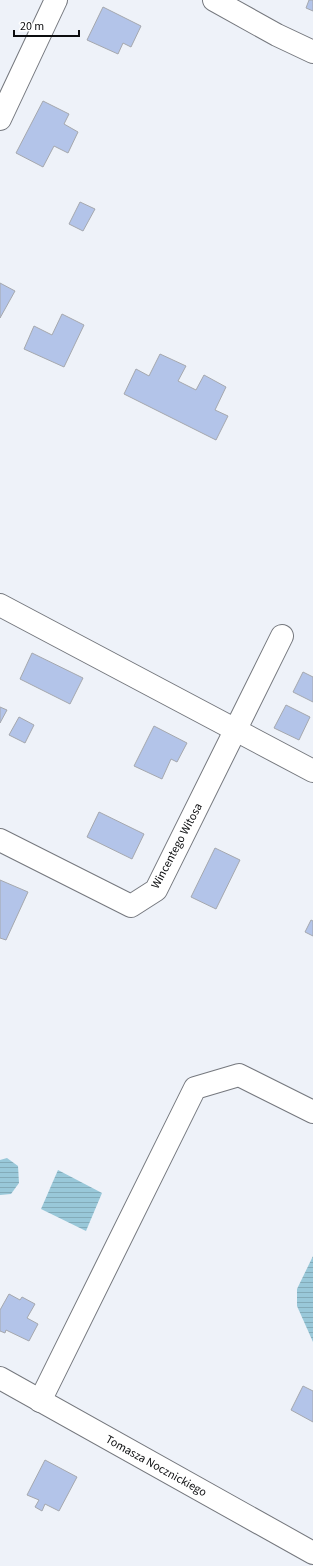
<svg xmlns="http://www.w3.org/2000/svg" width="313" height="1566" font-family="'Source Sans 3',sans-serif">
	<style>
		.water { fill: url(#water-rules) }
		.building { fill: #b3c4e9; stroke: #a5a8ae }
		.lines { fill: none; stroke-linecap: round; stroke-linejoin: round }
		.minor-casing { stroke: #75787e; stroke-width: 24 }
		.minor { stroke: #fff; stroke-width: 22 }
		.labels { text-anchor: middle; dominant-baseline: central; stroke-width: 4; stroke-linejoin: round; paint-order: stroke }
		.street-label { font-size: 12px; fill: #0c0d0f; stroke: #fff }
	</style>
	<defs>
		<pattern id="water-rules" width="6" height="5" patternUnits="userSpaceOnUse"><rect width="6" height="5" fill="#99c8d9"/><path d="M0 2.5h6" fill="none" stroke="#83abb9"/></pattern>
	</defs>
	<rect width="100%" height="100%" fill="#eef2f9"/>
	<g class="water">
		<polygon points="7,1158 18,1166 19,1183 11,1194 0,1195 0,1160"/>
		<polygon points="58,1170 102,1193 86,1231 41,1209"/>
		<polygon points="313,1256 313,1342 297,1306 297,1289"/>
	</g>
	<g class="building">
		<polygon points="309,0 313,0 313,11 306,8"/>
		<polygon points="103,7 141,26 131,47 123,43 118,54 87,40"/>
		<polygon points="43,101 69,114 64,124 78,132 68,153 54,146 43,167 16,153"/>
		<polygon points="80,202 95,209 83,231 69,224"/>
		<polygon points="0,283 15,291 0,318"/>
		<polygon points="62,314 84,325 64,367 24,349 34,326 52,335"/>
		<polygon points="160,354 186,366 178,381 196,390 204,375 226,387 215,410 228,416 216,440 124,394 136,369 149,376"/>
		<polygon points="32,653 83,678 70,704 20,679"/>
		<polygon points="303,672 313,677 313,702 293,692"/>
		<polygon points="286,705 310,717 299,740 274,728"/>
		<polygon points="0,707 7,710 0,723"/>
		<polygon points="19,717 34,725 25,743 9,735"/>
		<polygon points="154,726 187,743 177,762 171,759 162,779 134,766"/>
		<polygon points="99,812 144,834 132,859 87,837"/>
		<polygon points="215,848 240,860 216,909 191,897"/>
		<polygon points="0,880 28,892 6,940 0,938"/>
		<polygon points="311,920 313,921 313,936 305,932"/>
		<polygon points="9,1294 20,1300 22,1297 35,1304 27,1318 38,1324 29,1341 6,1330 5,1333 0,1331 0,1310"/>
		<polygon points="303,1386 313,1391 313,1422 291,1410"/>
		<polygon points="45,1460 77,1477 59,1511 45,1504 42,1511 35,1507 39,1500 27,1495"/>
	</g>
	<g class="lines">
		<g class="minor-casing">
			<g id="minor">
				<polyline points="214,0 277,35 313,52"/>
				<polyline points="0,119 56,0"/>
				<polyline points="0,605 313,771"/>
				<polyline points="0,840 131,906 156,890 282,636"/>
				<polyline points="0,1378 313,1553"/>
				<polyline points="40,1401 195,1088 239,1075 313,1112"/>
			</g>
		</g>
		<use href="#minor" class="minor"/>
	</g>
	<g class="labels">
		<g class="street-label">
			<text transform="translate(177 846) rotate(-62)">Wincentego Witosa</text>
			<text transform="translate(156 1466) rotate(29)">Tomasza Nocznickiego</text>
		</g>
	</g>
	<path d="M14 30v6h65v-6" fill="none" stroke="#0c0d0f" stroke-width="2"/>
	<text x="20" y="30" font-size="12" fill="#0c0d0f" stroke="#ffffff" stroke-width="3" paint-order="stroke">20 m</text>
</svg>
